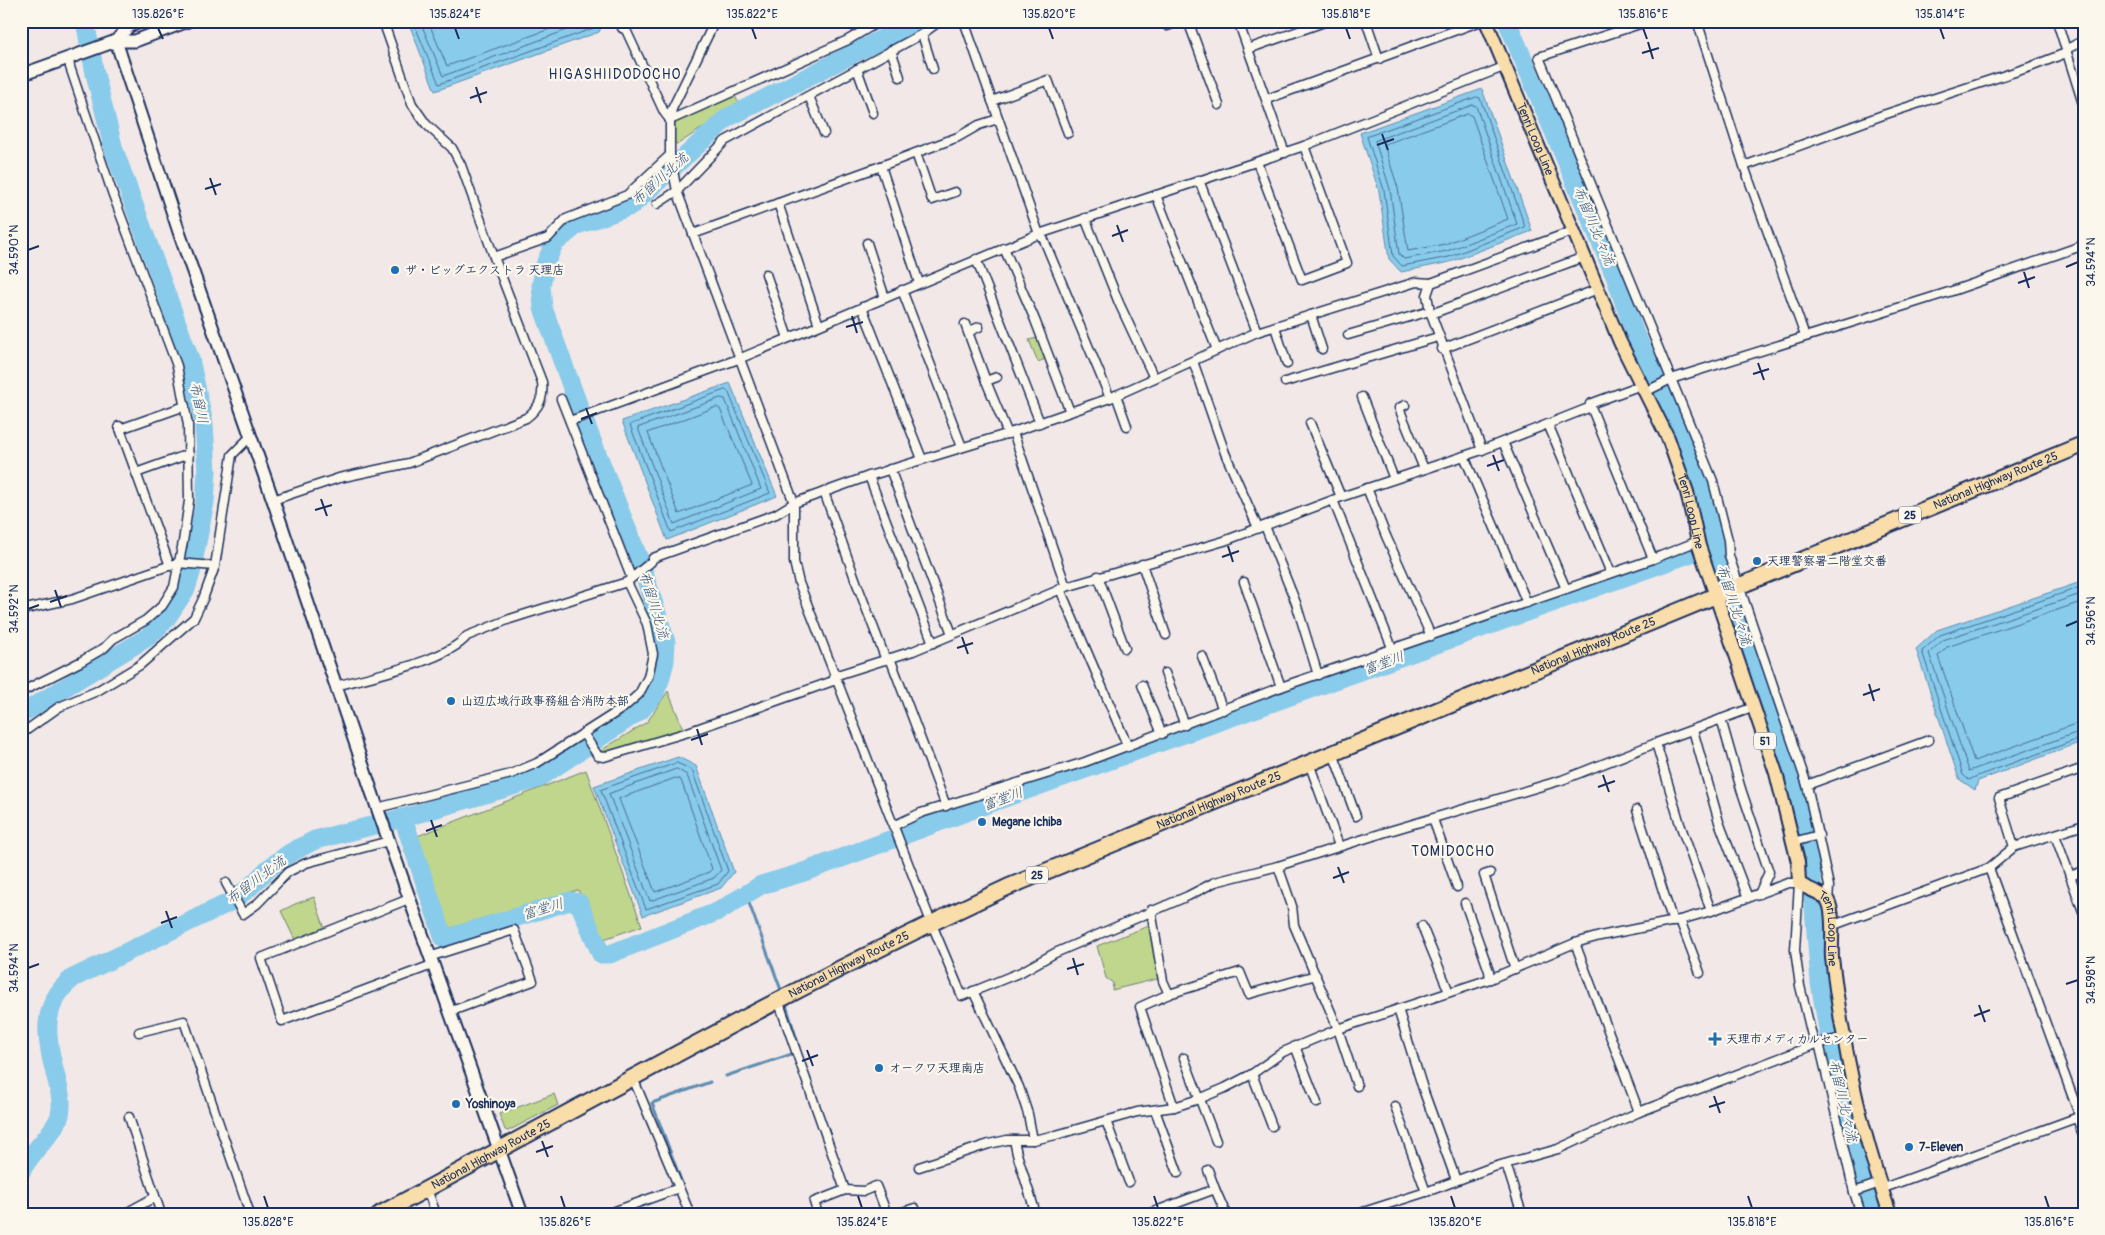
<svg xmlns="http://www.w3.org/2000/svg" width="2105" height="1235" font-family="Pangolin,'Klee One',sans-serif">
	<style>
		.green { fill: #bfd68c; stroke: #6d8275 }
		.water { fill: #89cbea; stroke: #5d8db2 }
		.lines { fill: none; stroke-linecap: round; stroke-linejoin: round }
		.shore { stroke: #476d96; stroke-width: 1 }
		.stream { stroke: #5d8db2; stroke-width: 3 }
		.river { stroke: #89cbea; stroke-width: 19 }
		.street-casing { stroke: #1b2f5e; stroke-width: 11 }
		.secondary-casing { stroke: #1b2f5e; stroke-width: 15 }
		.primary-casing { stroke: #1b2f5e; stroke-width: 16 }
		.highway-casing { stroke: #1b2f5e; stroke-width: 19 }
		.street { stroke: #fbf7ec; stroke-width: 8 }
		.secondary { stroke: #fbf7ec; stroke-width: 11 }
		.primary { stroke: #f9deab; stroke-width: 12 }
		.highway { stroke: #f9deab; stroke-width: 15 }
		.ticks { fill: none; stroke: #1b2f5e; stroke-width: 2 }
		.poi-dot { fill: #1f6fb2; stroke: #fbf7ec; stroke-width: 2 }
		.labels { text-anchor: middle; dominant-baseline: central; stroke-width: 4.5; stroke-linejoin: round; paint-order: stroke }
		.shield { fill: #fbf7ec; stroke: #5e6b89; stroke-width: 1 }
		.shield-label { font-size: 11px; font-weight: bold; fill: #1b2f5e }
		.street-label { font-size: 12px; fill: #1b2f5e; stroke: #fbf7ec }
		.poi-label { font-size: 12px; font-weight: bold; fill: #1b2f5e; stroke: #fbf7ec; text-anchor: start }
		.neighbourhood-label { font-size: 14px; letter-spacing: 1px; fill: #1b2f5e; stroke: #fbf7ec }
		.water-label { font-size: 14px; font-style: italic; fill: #365681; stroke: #fbf7ec }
		.neatline { fill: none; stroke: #1b2f5e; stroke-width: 2 }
		.ticks-label { font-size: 12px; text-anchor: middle; fill: #1b2f5e }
	</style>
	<rect width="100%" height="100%" fill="#f2e8e7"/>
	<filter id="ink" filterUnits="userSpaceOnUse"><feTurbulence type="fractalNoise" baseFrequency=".02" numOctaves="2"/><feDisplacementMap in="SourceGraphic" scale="10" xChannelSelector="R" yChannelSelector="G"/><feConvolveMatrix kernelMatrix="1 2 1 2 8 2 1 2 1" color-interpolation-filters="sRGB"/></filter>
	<g filter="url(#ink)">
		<g class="green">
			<polygon points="735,96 739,104 678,144 674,143 675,122"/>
			<polygon points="1037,338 1045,359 1038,362 1029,340"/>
			<polygon points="668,691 684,731 605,755 600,751 647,722"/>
			<polygon points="586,770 642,926 601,940 578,890 447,929 415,837"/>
			<polygon points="314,897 325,929 295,940 281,911 295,904"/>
			<polygon points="1151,925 1161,978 1112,990 1113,983 1106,978 1097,946"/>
			<polygon points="554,1094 558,1105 508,1131 505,1130 499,1114"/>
		</g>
		<g class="water">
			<polygon points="408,21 604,21 599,32 435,91"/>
			<polygon points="1482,89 1532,231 1450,262 1401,272 1389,259 1379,191 1360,133"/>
			<polygon points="730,383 777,496 667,540 622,421"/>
			<polygon points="2084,581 2084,741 1978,781 1975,790 1959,779 1916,649 1937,630"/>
			<polygon points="678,757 696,766 734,872 721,888 643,916 594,786"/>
		</g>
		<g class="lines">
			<g class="shore">
				<polyline points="413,21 439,84 594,28 598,21"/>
				<polyline points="420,21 443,76 591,21"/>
				<polyline points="428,21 447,66 572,21"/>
				<polygon points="1477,97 1480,98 1525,227 1449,257 1402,266 1393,256 1384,190 1367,137"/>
				<polygon points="1473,105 1476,106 1517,224 1447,251 1404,259 1399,254 1390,189 1375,141"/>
				<polygon points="1468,114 1472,116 1508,219 1445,244 1408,251 1398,188 1384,145"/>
				<polygon points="725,390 728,391 770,493 671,532 630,425"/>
				<polygon points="721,398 725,399 761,489 674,524 638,428"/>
				<polygon points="717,407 720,409 752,485 679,514 648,433"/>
				<polyline points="2084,586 1940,635 1922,651 1963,775 1969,780 1977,776 2084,737"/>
				<polyline points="2084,593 1943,640 1929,653 1969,771 2084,730"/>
				<polyline points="2084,601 1947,647 1938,656 1974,761 2075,724 2084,723"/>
				<polygon points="677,763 692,770 728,871 718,884 646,909 601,790"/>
				<polygon points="677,769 687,775 721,870 714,878 650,901 609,794"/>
				<polygon points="676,778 681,780 712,869 709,872 655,892 619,799"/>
			</g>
			<g class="stream">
				<polyline points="746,895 781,990"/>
				<polyline points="786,1005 799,1046"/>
				<polyline points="726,1076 792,1054"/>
				<polyline points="682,1183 652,1103 710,1082"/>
			</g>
			<g class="river">
				<polyline points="1507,21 1615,276 1635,334 1686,440 1704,493 1714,545 1795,792 1811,871 1820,983 1832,1053 1858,1166 1873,1214"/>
				<polyline points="21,714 148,637 166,619 186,589 191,573 205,502 207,471 204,424 190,359 114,150 95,74 85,21"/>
				<polyline points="403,818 444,939 570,901 579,903 601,954 610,954 719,911 761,885 801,873 990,803 1714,545"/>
				<path d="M 21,1172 C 29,1153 55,1133 60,1115 C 63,1102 59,1089 56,1077 C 46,1040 39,1005 73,978 L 230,902 L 249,888 L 269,868 L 290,853 L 315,840 L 403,818 L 537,779 L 641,710 L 654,695 L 660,680 L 665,661 L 666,642 L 641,564 L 583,418 L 543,308 L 541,285 L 546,262 L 554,244 L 577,225 L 631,206 L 727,118 L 917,21"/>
			</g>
			<g class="street-casing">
				<g id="street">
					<polyline points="620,21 622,28 626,30 664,112 670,120"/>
					<polyline points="715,21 672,109 670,120 670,155 677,191 794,503 794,562 799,583 931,922 962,996 1021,972 1055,953 1188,896 1215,882 1278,866 1386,832 1562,780 1656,743 1754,707"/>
					<polyline points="964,21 1039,234 1044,240 1110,398"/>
					<polyline points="1165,21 1167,26 1181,21"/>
					<polyline points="1188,21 1219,105"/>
					<polyline points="1238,21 1285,153"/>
					<polyline points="1366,21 1379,59"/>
					<polyline points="1649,21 1539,57 1713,481 1728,540 1729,556 1807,785 1829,886 1828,902"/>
					<polyline points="1697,21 1744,166 1805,336"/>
					<polyline points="2057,21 2084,107"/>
					<polyline points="922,34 933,69"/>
					<polyline points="1248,49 1327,21"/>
					<polyline points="2067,49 2084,40"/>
					<polyline points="891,50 900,77"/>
					<polyline points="857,69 873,113"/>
					<polyline points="809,96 824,133"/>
					<polyline points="1267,99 1481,21"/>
					<polyline points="992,101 1048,80 1068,133"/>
					<polyline points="670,120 848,40 880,21"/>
					<polyline points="916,153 932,200 955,192"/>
					<polyline points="1257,162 1302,280 1347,263 1304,146"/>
					<polyline points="881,166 919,283"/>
					<polyline points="1744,166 1883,115 2030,67 2066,53"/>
					<polyline points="1199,180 1257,332"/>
					<polyline points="1156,195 1217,350"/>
					<polyline points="778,203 819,325"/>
					<polyline points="657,204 677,191 725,141 922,34 940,21"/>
					<polyline points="1085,218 1119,303 1154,378"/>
					<polyline points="693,234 881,166 958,137 979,125 998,119"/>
					<polyline points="867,243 885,298"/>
					<polyline points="1004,248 1035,320 1070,412"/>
					<polyline points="494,257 548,238 566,219 627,195 670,155"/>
					<polyline points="976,259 1040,423"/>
					<polyline points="766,274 788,338"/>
					<polyline points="1431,283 1573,231"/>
					<polyline points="902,290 962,447"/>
					<polyline points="862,307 922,459"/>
					<polyline points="1431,314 1584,257"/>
					<polyline points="1311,315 1322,349"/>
					<polyline points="965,324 986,381 1008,434"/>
					<polyline points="1275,327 1287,364"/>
					<polyline points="968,332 979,327"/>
					<polyline points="1348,335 1430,311"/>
					<polyline points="1442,349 1598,289"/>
					<polyline points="1193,361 1225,453 1258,528"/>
					<polyline points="986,381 997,377"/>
					<polyline points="1285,382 1438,337"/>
					<polyline points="1645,392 1671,379 1952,291 2084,245"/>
					<polyline points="1116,395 1127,426"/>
					<polyline points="1362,397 1394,479"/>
					<polyline points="561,399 631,577"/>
					<polyline points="1405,405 1399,408 1424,469"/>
					<polyline points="1591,407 1653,559"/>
					<polyline points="570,421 741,358 1039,234 1304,146 1506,66"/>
					<polyline points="1310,423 1341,497"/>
					<polyline points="1548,424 1611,573"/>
					<polyline points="119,426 170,566"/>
					<polyline points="120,429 185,406"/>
					<polyline points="1013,432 1066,587"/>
					<polyline points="1503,442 1566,589"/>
					<polyline points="1464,456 1527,603"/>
					<polyline points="890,469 952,634"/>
					<polyline points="136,473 189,454"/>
					<polyline points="869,476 933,643"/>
					<polyline points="1367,488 1386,536 1431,636"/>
					<polyline points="824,492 857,584 886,660"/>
					<path d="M 273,500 L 339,478 L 409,463 L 526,418 C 539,408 544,398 542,382 L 494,257 L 461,165 L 452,148 L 426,124 L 412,104 L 383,21"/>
					<polyline points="1333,500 1393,650"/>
					<polyline points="1265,526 1296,603 1318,675"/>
					<polyline points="1142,564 1166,635"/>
					<polyline points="1098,576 1125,648"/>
					<polyline points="1244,582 1281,687"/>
					<polyline points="1060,589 1128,747"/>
					<polyline points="21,610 72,599 177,563 215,566"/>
					<polyline points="1202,656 1223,710"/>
					<polyline points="890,658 946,806"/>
					<polyline points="1165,673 1185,725"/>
					<polyline points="834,676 913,651 1066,587 1224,541 1341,497 1482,450 1591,407 1590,404 1641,385"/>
					<polyline points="1142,685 1162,734"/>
					<path d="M 336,686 C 368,677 447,661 467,636 L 510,619 L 627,582 L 651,562 L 653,558 L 776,514 L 794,503 L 869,476 L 1013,432 L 1110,398 L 1257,332 L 1416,282 L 1431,283 L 1427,295 L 1430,311 L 1482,450"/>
					<polyline points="21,692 80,662 104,648 113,639 146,620 162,606 174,587 183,542 189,501 188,425 177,366 112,192 70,67 69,58"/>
					<polyline points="1721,719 1741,789 1769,872 1759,894"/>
					<polyline points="1693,730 1719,822 1748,898"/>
					<polyline points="583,733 598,756 604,757 685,733 836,680"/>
					<polyline points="21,734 59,707 97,691 140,665 194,618 203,599 215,566 232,455 250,437"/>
					<polyline points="1656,743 1680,824 1711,911"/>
					<polyline points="1333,753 1356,816"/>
					<polyline points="1309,763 1339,846"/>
					<polyline points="1807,785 1929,740"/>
					<polyline points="377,808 511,774 537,763 623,708 639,694 648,677 653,654 647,624 627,582"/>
					<polyline points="1637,810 1673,922"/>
					<polyline points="1433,819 1457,887"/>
					<polyline points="893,826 921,813 1085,762 1281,687 1653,559 1698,541"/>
					<polyline points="2055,835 2084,914"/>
					<polyline points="1793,842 1819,835"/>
					<polyline points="2014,847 1999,798 2084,768"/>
					<polyline points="1278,866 1292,906 1294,925 1338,1029 1357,1086"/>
					<polyline points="1989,868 2080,1117"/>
					<polyline points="1490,873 1484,875 1515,969"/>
					<polyline points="2070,876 2084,871"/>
					<polyline points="226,883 243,914 257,904 288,872 306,863 389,841"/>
					<polyline points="409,899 261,958 282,1021 432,965"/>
					<polyline points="1465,903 1489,971 1490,979"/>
					<polyline points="1151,910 1163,981 1169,994"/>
					<polyline points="1680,920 1700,973"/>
					<polyline points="1422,926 1449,992"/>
					<polyline points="1831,926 1989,868 2014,847 2084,825"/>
					<polyline points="1575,943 1639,1112"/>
					<polyline points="429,957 514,930 533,981 449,1012"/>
					<polyline points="973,991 1019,1087 1028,1114 1033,1140"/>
					<polyline points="778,1000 845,1190"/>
					<polyline points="1398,1009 1424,1092 1456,1180"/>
					<polyline points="139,1032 184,1021 250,1214"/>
					<polyline points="1819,1043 1854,1192 1861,1214"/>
					<polyline points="1295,1046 1317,1103"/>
					<polyline points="1184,1058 1216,1141"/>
					<polyline points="1252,1074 1272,1126"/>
					<polyline points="633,1078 690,1214"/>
					<polyline points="1395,1106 1426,1192"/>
					<polyline points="1174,1107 1140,1007 1169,994 1240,972 1249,994 1316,975"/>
					<polyline points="1155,1110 1178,1173"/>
					<polyline points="129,1117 161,1214"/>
					<polyline points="2077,1118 2084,1138"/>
					<polyline points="1106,1121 1129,1182"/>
					<polyline points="1014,1140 1017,1154 1036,1214"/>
					<polyline points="1506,1164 1522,1214"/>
					<polyline points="919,1167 989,1144 1007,1140 1033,1140 1056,1135 1137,1112 1174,1107 1199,1099 1225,1088 1252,1074 1283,1052 1338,1029 1490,979 1575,943 1600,936 1680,920 1711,911 1788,883 1799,883 1795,950 1800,986 1814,1044"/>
					<polyline points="1208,1170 1215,1189"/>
					<polyline points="427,1189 436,1214"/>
					<polyline points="1881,1189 2084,1115"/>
					<polyline points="1854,1192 1880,1183"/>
					<polyline points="124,1214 155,1197"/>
					<polyline points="607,1214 679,1188"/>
					<polyline points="818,1214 814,1202 845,1190 864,1191 876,1186 887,1214"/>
					<polyline points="896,1214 915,1208 917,1214"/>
					<polyline points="1148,1214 1215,1189 1226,1214"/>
					<polyline points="1357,1214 1426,1192 1490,1168 1558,1149 1639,1112 1819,1043 1844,1038"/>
				</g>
			</g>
			<g class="secondary-casing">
				<g id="secondary">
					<polyline points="116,41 180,235 273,500 379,813 522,1214"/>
					<polyline points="116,41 129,26 143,21"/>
					<polyline points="21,75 116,41 135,41 188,21"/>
				</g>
			</g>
			<g class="primary-casing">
				<g id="primary">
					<path id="s1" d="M 1486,21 L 1620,342 L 1668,438 L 1687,492 L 1699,546 L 1776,773 L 1798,862 L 1799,883 C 1807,890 1823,892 1828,901 C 1835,914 1831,943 1832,958 C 1835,984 1839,1011 1844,1037 C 1854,1097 1870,1156 1890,1214"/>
				</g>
			</g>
			<g class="highway-casing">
				<g id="highway">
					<path id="s2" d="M 380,1214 C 588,1103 794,986 1008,887 L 2084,444"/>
				</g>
			</g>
			<use href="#street" class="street"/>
			<use href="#secondary" class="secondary"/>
			<use href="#primary" class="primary"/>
			<use href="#highway" class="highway"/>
		</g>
	</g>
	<path class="ticks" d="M 158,28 L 163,39M 455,28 L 459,39M 752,28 L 756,39M 1049,28 L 1053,39M 1346,28 L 1350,39M 1643,28 L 1647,39M 1940,28 L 1944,39M 1648,42 L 1653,59M 1642,53 L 1659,48M 476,87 L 481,103M 470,98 L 487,92M 1382,134 L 1388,150M 1377,145 L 1394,139M 210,178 L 216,195M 205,189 L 221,184M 1117,225 L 1123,242M 1112,236 L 1128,230M 28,250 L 39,246M 2066,267 L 2078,262M 2024,272 L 2029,288M 2018,283 L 2035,277M 852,316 L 857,333M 846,327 L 863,322M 1758,363 L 1764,380M 1753,374 L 1769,369M 586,408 L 592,424M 581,419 L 597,413M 1493,455 L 1499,471M 1487,466 L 1504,460M 321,499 L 327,516M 315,510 L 332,505M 1228,546 L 1233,562M 1222,557 L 1239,551M 55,590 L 61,607M 50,602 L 67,596M 28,609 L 39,605M 2066,626 L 2078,621M 962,637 L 968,654M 957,648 L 973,643M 1869,684 L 1874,701M 1863,695 L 1880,689M 697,729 L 702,745M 691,740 L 708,734M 1603,775 L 1609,792M 1598,787 L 1615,781M 431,820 L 437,837M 426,831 L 442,825M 1338,867 L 1344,883M 1333,878 L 1349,872M 166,911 L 172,928M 161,923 L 177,917M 1073,958 L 1078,975M 28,968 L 39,964M 1067,969 L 1084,964M 2066,984 L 2078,980M 1979,1005 L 1985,1022M 1974,1016 L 1990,1010M 807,1050 L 813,1066M 802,1061 L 818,1055M 1714,1096 L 1720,1113M 1709,1107 L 1725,1102M 542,1141 L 548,1157M 536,1152 L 553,1146M 264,1196 L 268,1208M 561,1196 L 565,1208M 858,1196 L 862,1208M 1154,1196 L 1158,1208M 1451,1196 L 1455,1208M 1748,1196 L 1752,1208M 2045,1196 L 2049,1208"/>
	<g class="poi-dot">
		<circle cx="395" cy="270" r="5"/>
		<circle cx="1757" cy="561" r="5"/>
		<circle cx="451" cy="701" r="5"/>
		<circle cx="982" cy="822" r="5"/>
		<path d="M1712.5 1031.5h5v5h5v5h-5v5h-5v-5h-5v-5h5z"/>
		<circle cx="879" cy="1068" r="5"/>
		<circle cx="456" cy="1104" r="5"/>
		<circle cx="1909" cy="1147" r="5"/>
	</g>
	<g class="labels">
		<g class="shield">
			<rect x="1899" y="506.5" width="22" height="17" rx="4"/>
			<rect x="1754" y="732.5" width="22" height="17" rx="4"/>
			<rect x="1026" y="866.5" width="22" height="17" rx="4"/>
		</g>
		<g class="shield-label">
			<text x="1910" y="515">25</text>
			<text x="1765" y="741">51</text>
			<text x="1037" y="875">25</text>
		</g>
		<g class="street-label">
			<text stroke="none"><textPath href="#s1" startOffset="128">Tenri Loop Line</textPath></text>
			<text stroke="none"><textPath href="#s2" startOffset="1776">National Highway Route 25</textPath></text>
			<text stroke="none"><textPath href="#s1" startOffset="532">Tenri Loop Line</textPath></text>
			<text stroke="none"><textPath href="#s2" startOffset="1341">National Highway Route 25</textPath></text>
			<text stroke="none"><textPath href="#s2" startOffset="936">National Highway Route 25</textPath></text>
			<text stroke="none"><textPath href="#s1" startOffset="982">Tenri Loop Line</textPath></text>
			<text stroke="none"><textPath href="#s2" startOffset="531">National Highway Route 25</textPath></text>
			<text stroke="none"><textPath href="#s2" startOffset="126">National Highway Route 25</textPath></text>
		</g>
		<g class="poi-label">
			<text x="405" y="270">ザ・ビッグエクストラ 天理店</text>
			<text x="1767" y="561">天理警察署二階堂交番</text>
			<text x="461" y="701">山辺広域行政事務組合消防本部</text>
			<text x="992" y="822">Megane Ichiba</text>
			<text x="1726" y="1039">天理市メディカルセンター</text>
			<text x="889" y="1068">オークワ天理南店</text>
			<text x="466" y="1104">Yoshinoya</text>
			<text x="1919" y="1147">7-Eleven</text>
		</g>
		<g class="neighbourhood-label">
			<text x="615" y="74">HIGASHIIDODOCHO</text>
			<text x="1453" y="851">TOMIDOCHO</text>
		</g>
		<g class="water-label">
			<text transform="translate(660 179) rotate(-42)">布留川北流</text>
			<text transform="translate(1594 226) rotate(67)">布留川北々流</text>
			<text transform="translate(199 403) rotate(79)">布留川</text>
			<text transform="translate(654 605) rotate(73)">布留川北流</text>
			<text transform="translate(1734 605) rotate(72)">布留川北々流</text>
			<text transform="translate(1384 663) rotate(-20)">富堂川</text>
			<text transform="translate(1003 799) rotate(-20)">富堂川</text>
			<text transform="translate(256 880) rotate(-37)">布留川北流</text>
			<text transform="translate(543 909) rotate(-17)">富堂川</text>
			<text transform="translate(1843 1101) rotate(77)">布留川北々流</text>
		</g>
	</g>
	<rect width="2105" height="1235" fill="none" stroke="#fbf7ec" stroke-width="55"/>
	<rect x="28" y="28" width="2050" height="1180" class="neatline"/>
	<g class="ticks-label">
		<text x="158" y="18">135.826°E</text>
		<text x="455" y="18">135.824°E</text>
		<text x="752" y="18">135.822°E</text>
		<text x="1049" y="18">135.820°E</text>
		<text x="1346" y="18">135.818°E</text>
		<text x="1643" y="18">135.816°E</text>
		<text x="1940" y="18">135.814°E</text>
		<text transform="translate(14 250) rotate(-90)" y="4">34.590°N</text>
		<text transform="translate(2091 262) rotate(-90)" y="4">34.594°N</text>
		<text transform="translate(14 609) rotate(-90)" y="4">34.592°N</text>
		<text transform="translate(2091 621) rotate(-90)" y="4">34.596°N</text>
		<text transform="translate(14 968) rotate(-90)" y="4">34.594°N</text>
		<text transform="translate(2091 980) rotate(-90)" y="4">34.598°N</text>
		<text x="268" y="1226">135.828°E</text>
		<text x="565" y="1226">135.826°E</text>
		<text x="862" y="1226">135.824°E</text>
		<text x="1158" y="1226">135.822°E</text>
		<text x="1455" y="1226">135.820°E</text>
		<text x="1752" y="1226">135.818°E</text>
		<text x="2049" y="1226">135.816°E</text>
	</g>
</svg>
